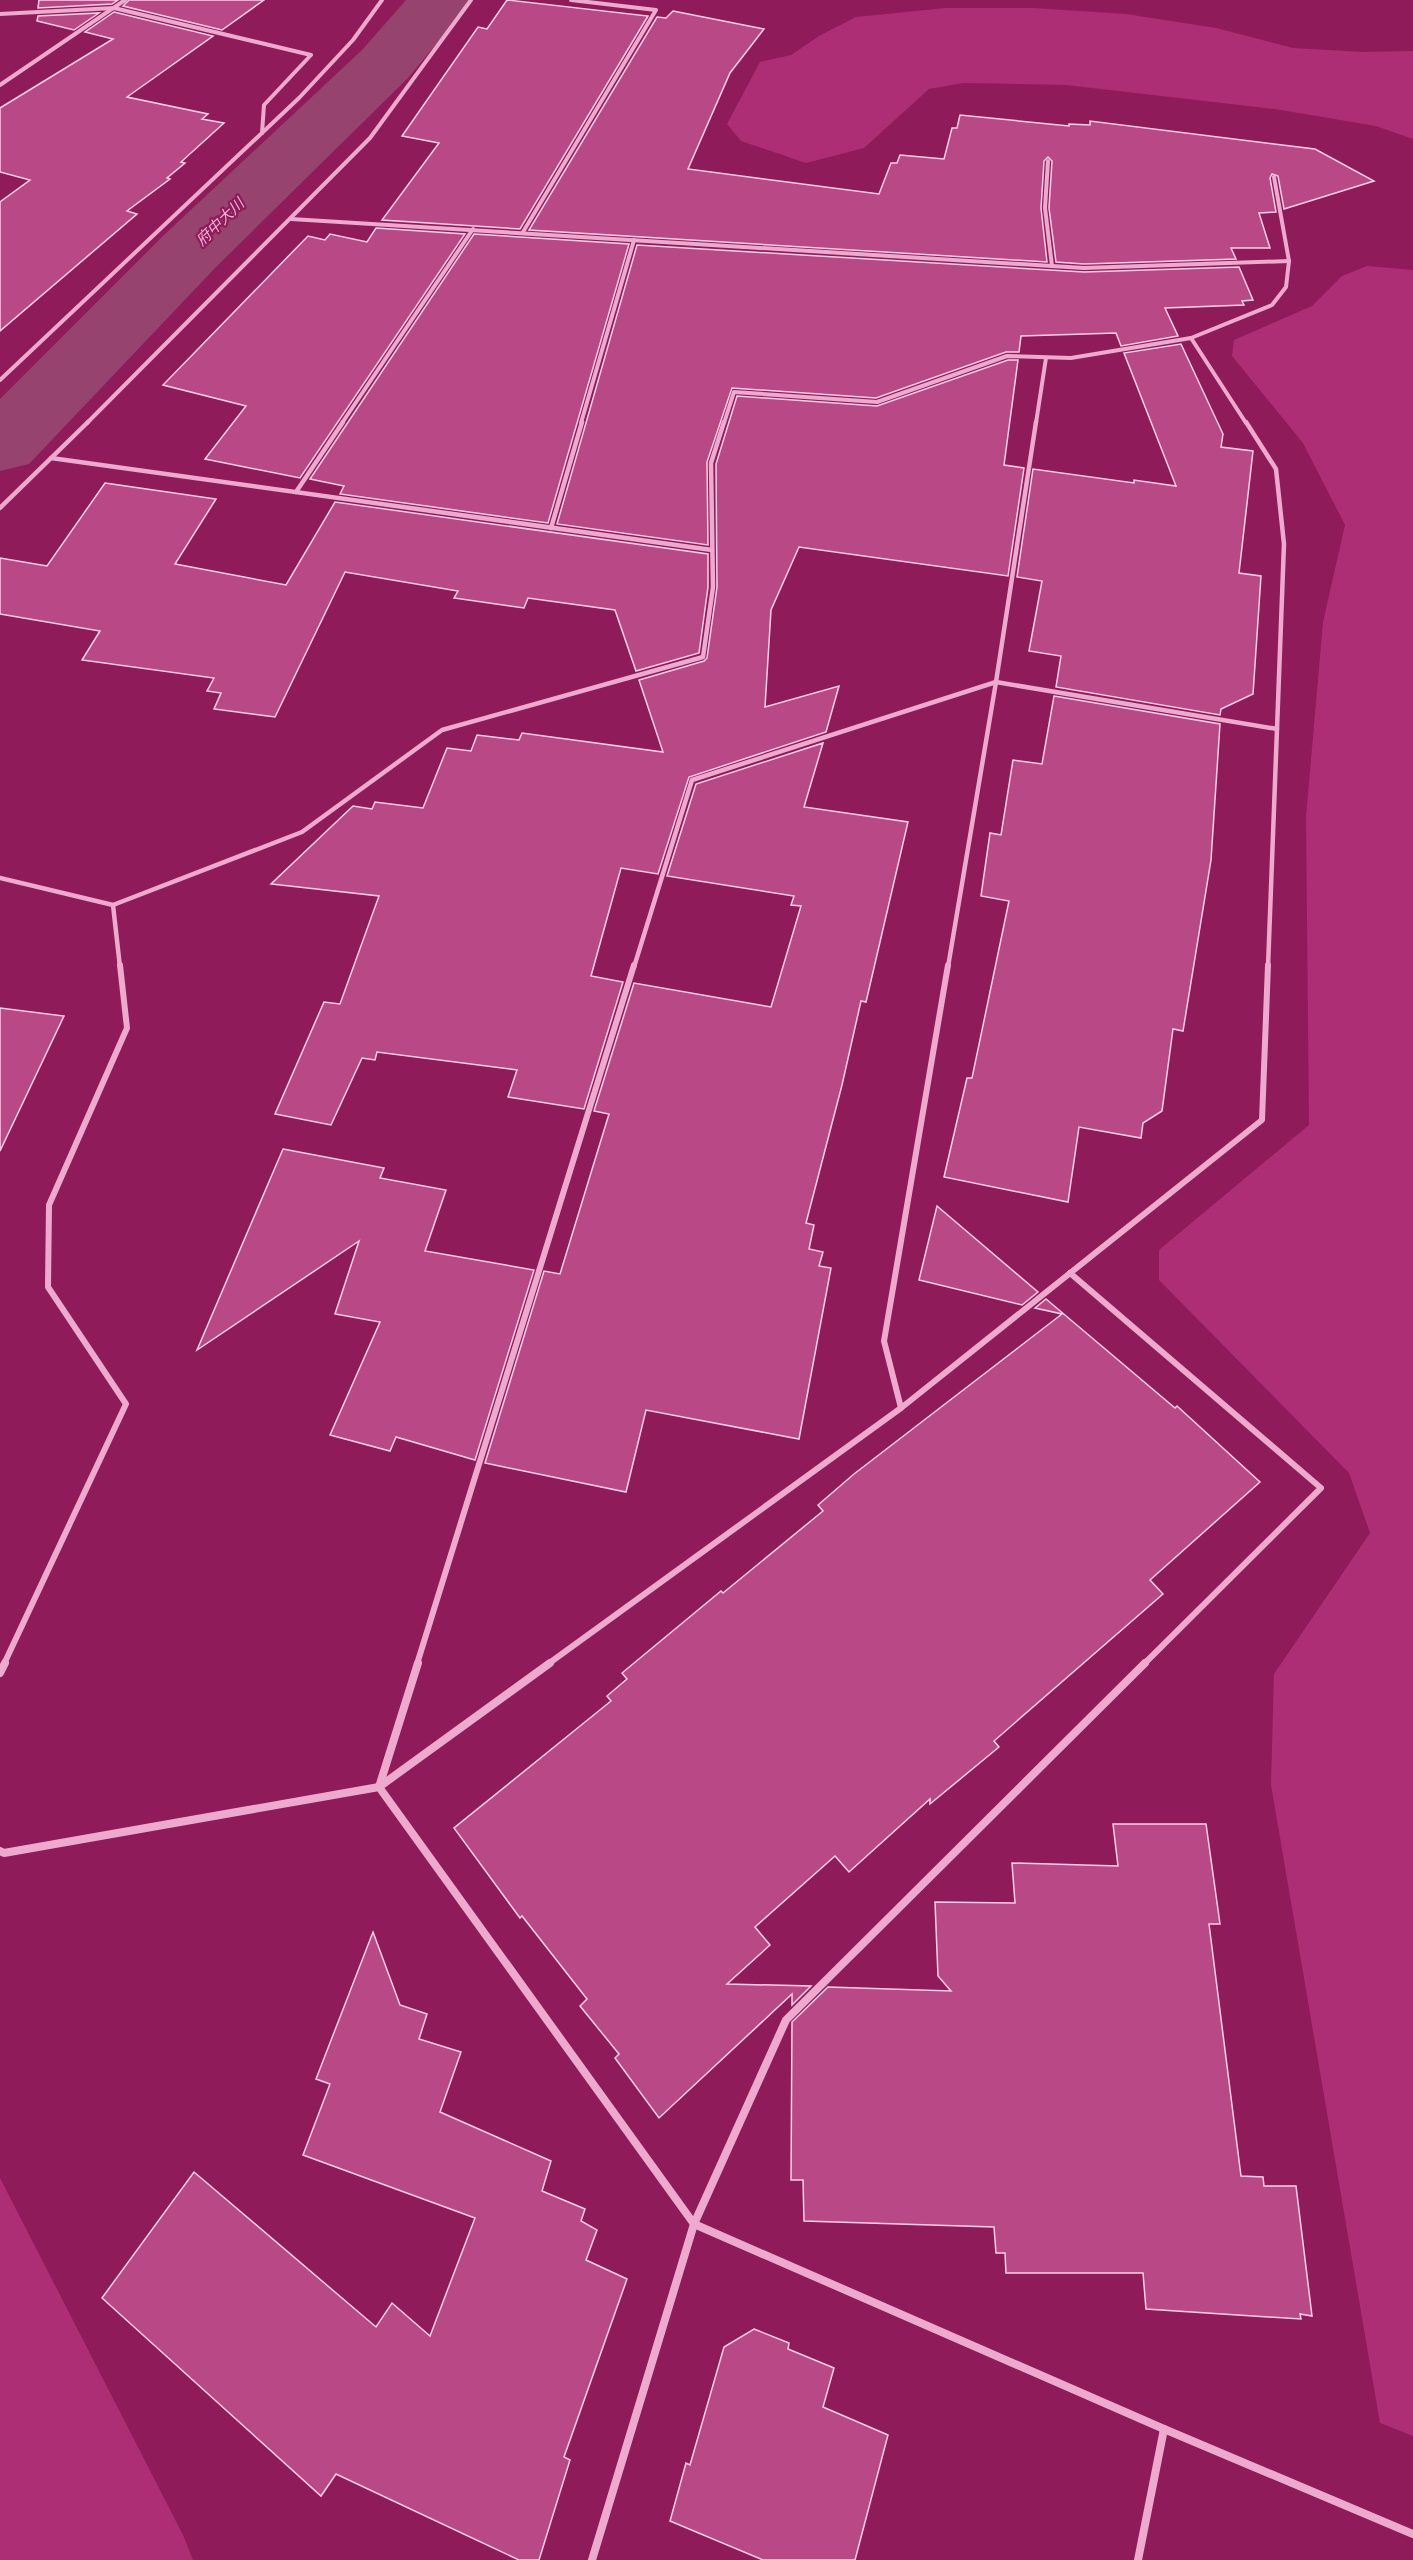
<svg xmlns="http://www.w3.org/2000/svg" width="1413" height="2560" font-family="Karla,'Noto Sans JP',sans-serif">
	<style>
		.green { fill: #ad2e74 }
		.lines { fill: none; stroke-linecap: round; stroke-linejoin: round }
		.river { fill: #96436f; fill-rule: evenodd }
		.building { fill: #b84886; stroke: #facfe7; stroke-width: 1.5 }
		.street-far3 { stroke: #eea9cf; stroke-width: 4 }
		.street-far2 { stroke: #eea9cf; stroke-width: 4.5 }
		.street-far1 { stroke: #eea9cf; stroke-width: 6 }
		.street { stroke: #eea9cf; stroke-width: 8 }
		.labels { text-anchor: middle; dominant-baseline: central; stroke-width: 4.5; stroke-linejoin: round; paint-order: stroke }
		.far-water-label { font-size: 15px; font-style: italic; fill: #f5b5d9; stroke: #8f1b5a }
	</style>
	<rect width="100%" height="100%" fill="#8f1b5a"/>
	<g class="green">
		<polygon points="946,8 1033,8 1126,14 1216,28 1293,48 1363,52 1413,51 1413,139 1376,126 1275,109 1066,85 963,83 929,89 864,148 806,163 741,141 727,124 760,62 791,55 819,36 856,17"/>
		<polygon points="1367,266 1413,270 1413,2436 1380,2423 1271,1785 1274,1674 1370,1533 1349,1473 1159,1280 1159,1250 1309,1125 1306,817 1323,622 1345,525 1303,443 1232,356 1234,340 1312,306 1342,276"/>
		<polygon points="0,2178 183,2535 193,2560 0,2560"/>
	</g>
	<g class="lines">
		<polygon class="river" points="406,0 473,0 408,78 216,267 29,464 0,471 0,399 164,235 362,50"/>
	</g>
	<g class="building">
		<polygon points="39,0 118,0 112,4 38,8"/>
		<polygon points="129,0 264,0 222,30 123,6"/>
		<polygon points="507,0 648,16 520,229 382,220 439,143 402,136 478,27 487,29"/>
		<polygon points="673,11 764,29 730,73 688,169 879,194 891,163 897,163 900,155 944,159 952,128 957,128 960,115 1069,126 1069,124 1090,125 1090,121 1315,149 1374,181 1284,209 1278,176 1272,174 1270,178 1276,212 1259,213 1270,248 1231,248 1236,259 1084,264 1056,262 1049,208 1052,161 1048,157 1044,161 1041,208 1047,262 529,230 657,17 666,18"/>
		<polygon points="114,12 213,36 127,97 208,114 202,119 224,123 181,162 185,163 167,178 170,179 127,211 137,214 0,331 0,202 30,180 0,172 0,108 113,39 85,32"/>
		<polygon points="99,13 74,30 37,21 38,16"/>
		<polygon points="376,228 465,234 300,478 205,459 246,406 163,385 308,236 325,240 330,234 367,242"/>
		<polygon points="474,234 629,244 548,523 340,494 344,486 310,479"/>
		<polygon points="637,245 1084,272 1239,267 1253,300 1242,301 1244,305 1165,308 1178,336 1121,346 1116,333 1021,336 1019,352 1006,352 876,398 732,388 707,462 708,545 557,524"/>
		<polygon points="1181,344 1223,434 1221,447 1253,451 1239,573 1261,576 1253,694 1221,709 1220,715 1056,687 1061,656 1029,651 1042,581 1017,577 1033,469 1134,483 1134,480 1176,486 1124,353"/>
		<polygon points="1008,360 1018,360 1004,465 1024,468 1008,576 799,547 771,610 765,707 839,686 826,732 689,777 658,874 621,868 591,976 623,982 584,1109 508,1097 517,1070 377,1052 375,1060 362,1058 331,1125 275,1114 324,1002 340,1004 379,896 271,884 353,806 372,809 375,802 423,808 447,748 471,751 477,735 519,740 522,733 663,752 639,680 704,661 707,658 717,587 716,464 737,396 877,406"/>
		<polygon points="105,483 216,499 175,564 286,585 335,502 708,554 708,587 699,653 636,671 615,610 528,598 524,608 454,598 458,591 345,572 275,717 214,709 221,693 207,691 214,678 82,660 100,631 0,614 0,558 47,566"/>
		<polygon points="1054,696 1220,724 1211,860 1183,1031 1173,1029 1162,1111 1143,1123 1141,1138 1079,1127 1068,1202 944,1177 967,1078 972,1078 1009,901 981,896 990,833 1001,835 1013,760 1042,764"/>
		<polygon points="823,743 804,807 908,822 866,1002 861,1001 842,1085 806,1223 814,1225 809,1249 823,1252 819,1266 831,1268 799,1439 646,1410 626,1492 485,1463 544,1271 560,1274 609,1114 594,1111 634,983 771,1007 801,906 791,905 794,896 667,876 696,784"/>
		<polygon points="0,1008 64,1016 0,1151"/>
		<polygon points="283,1149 384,1168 380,1178 446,1190 425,1251 534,1270 475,1460 396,1437 390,1451 330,1435 380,1322 335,1314 359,1241 197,1350"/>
		<polygon points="937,1206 1038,1292 1022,1305 919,1280"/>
		<polygon points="1046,1299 1175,1408 1177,1406 1260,1482 1150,1580 1163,1594 994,1741 999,1747 930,1804 930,1799 849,1872 835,1856 755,1927 770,1945 727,1984 811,1986 792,2005 792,1994 659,2118 615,2058 619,2054 580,2006 587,1999 522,1916 520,1918 454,1828 611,1701 607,1696 627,1679 622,1673 721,1591 723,1593 823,1511 818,1505 854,1474 1062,1314 1035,1308"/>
		<polygon points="1113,1824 1206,1824 1220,1924 1209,1924 1241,2176 1263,2177 1264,2186 1296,2186 1312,2316 1300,2314 1301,2319 1146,2309 1143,2273 1006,2273 1005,2253 996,2253 994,2227 804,2221 803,2180 791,2180 792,2022 828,1987 951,1991 938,1976 935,1902 1015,1903 1012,1863 1118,1866"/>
		<polygon points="373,1932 400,2005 427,2014 419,2039 461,2052 440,2112 551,2161 542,2191 585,2209 581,2221 597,2230 586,2260 627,2279 564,2457 570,2460 539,2560 519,2560 336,2474 321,2496 102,2298 194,2172 376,2327 392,2303 430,2336 475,2218 303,2155 330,2084 316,2079"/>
		<polygon points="754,2329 789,2343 788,2349 834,2368 823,2407 888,2435 855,2560 763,2560 670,2521 686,2463 690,2465 724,2347"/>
	</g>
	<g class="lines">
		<g class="street-far3">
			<polyline points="0,14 114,8 311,55 264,105 262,133"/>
			<polyline points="0,85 125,0"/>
			<polyline points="1048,161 1045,208 1052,266"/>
			<polyline points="291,219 1084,268 1289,261"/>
			<polyline points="523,232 656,10 571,0"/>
			<polyline points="1191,338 1246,423"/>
			<polyline points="0,380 299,98 353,40 382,0"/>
			<polyline points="87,423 370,138 471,0"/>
			<polyline points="342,423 473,229"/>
			<polyline points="581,423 634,240"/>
			<polyline points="724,423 734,392 877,402 1007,356 1071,358 1191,338 1272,305 1286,287 1289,261 1274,177"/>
			<polyline points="1036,423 1046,358"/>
		</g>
		<g class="street-far2">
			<polyline points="1246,422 1276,469 1284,544 1268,967"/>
			<polyline points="51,458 712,550"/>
			<polyline points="296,492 343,422"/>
			<polyline points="0,508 88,422"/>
			<polyline points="551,528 582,422"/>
			<polyline points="0,878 113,905 120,967"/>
			<polyline points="113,905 302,832 442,730 703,657 713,587 711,463 724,422"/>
			<polyline points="634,967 692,780 996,682 1277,729"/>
			<polyline points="948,967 996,682 1036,422"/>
		</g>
		<g class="street-far1">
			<polyline points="1070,1273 1321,1488 1144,1664"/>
			<polyline points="901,1408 884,1341 948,965"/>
			<polyline points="4,1664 126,1404 48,1287 49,1205 127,1028 120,965"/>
			<polyline points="417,1664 634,965"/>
			<polyline points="548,1664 901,1408 1262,1120 1268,965"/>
		</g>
		<g class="street">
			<polyline points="418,1663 379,1787 694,2224 1164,2429 1413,2534"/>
			<polyline points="0,1673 5,1663"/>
			<polyline points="0,1851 4,1853 379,1787 550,1663"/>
			<polyline points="592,2560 694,2224 786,2020 1145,1663"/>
			<polyline points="1138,2560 1164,2429"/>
		</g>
	</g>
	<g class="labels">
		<g class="far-water-label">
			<text transform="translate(220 222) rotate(-44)">府中大川</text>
		</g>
	</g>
</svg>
